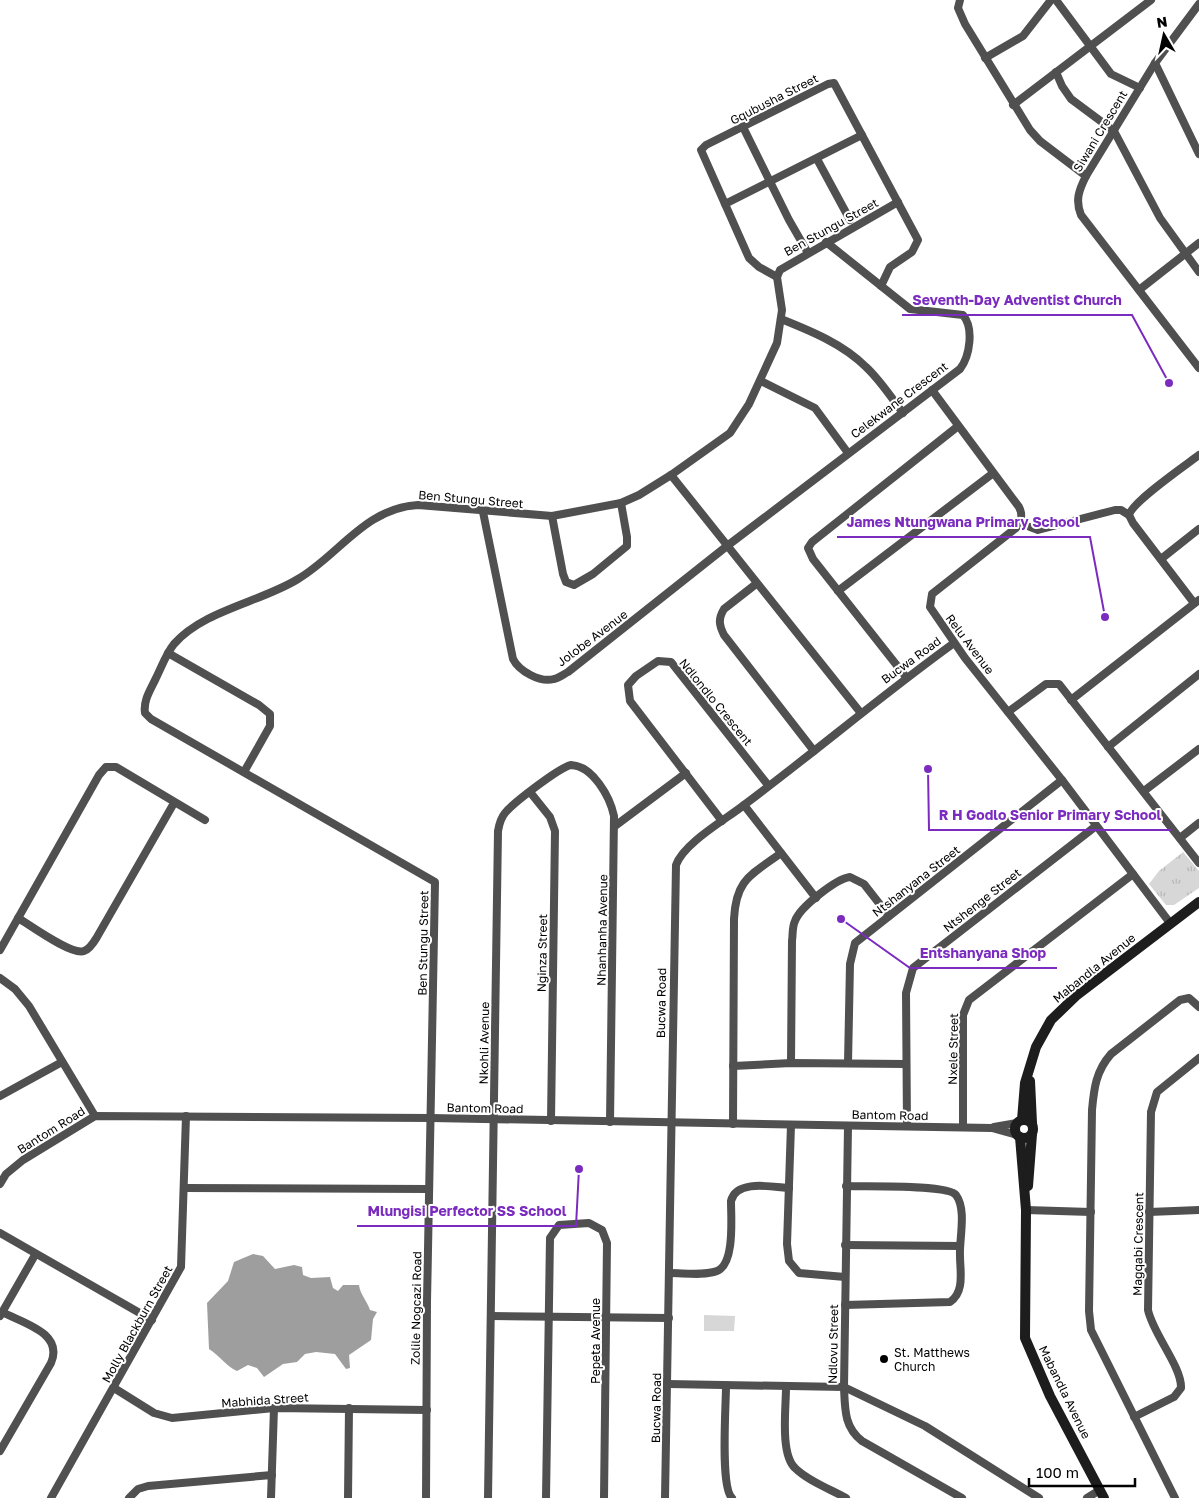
<svg xmlns="http://www.w3.org/2000/svg" width="1199" height="1498" font-family="'Golos Text',sans-serif">
	<style>
		.grass { fill: url(#grass-tufts) }
		.pitch { fill: #d7d7d7 }
		.water { fill: #9e9e9e }
		.lines { fill: none; stroke-linecap: round; stroke-linejoin: round }
		.street { stroke: #505050; stroke-width: 8 }
		.secondary { stroke: #1d1d1d; stroke-width: 10 }
		.poi-dot { fill: #000; stroke: #fff; stroke-width: 2 }
		.labels { text-anchor: middle; dominant-baseline: central; stroke-width: 4; stroke-linejoin: round; paint-order: stroke }
		.street-label { font-size: 12px; fill: #000; stroke: #fff }
		.poi-label { font-size: 12px; fill: #000; stroke: #fff; text-anchor: start }
		.leader { fill: none; stroke: #7b2cbf; stroke-width: 2 }
		.callout-dot { fill: #7b2cbf; stroke: #fff; stroke-width: 2 }
		.callout-label { font-size: 14px; text-anchor: middle; font-weight: bold; fill: #7b2cbf; stroke: #fff; stroke-width: 4; stroke-linejoin: round; paint-order: stroke }
	</style>
	<defs>
		<pattern id="grass-tufts" width="24" height="20" patternUnits="userSpaceOnUse" patternTransform="scale(1.25)"><rect width="24" height="20" fill="#d7d7d7"/><path d="M3 7l-1-3M5 7V3M7 7l1-3M15 17l-1-3M17 17v-4M19 17l1-3" fill="none" stroke="#b7b7b7"/></pattern>
	</defs>
	<rect width="100%" height="100%" fill="#fff"/>
	<polygon class="grass" points="1183,852 1199,871 1199,888 1174,905 1166,905 1149,884 1159,871"/>
	<polygon class="pitch" points="704,1315 735,1316 734,1331 704,1331"/>
	<path class="water" d="M 253,1254 L 263,1256 L 275,1269 L 294,1265 L 302,1267 L 303,1275 L 311,1278 L 330,1277 L 333,1288 L 338,1291 L 343,1285 L 359,1285 C 360,1294 367,1301 370,1310 L 377,1312 L 373,1319 L 371,1340 L 349,1355 L 350,1368 L 346,1369 L 335,1354 L 316,1352 L 305,1354 L 297,1362 L 283,1364 L 264,1377 L 257,1368 L 248,1365 L 237,1371 C 226,1366 220,1356 209,1349 L 207,1303 L 228,1281 L 234,1262 Z"/>
	<g class="lines">
		<g class="street">
			<polyline points="960,0 958,8 965,24 1030,130 1040,141 1086,176"/>
			<polyline points="1056,0 1111,74 1140,88"/>
			<path d="M 1199,4 L 1155,63 L 1086,176 C 1079,190 1075,200 1081,215 L 1199,368"/>
			<polyline points="985,58 1023,36 1051,0"/>
			<polyline points="1155,63 1199,154"/>
			<polyline points="1056,72 1062,86 1071,99 1114,131 1160,218 1199,272"/>
			<polyline points="1013,105 1151,0"/>
			<polyline points="743,127 789,220 808,253"/>
			<polyline points="817,159 850,220"/>
			<polyline points="725,204 862,135"/>
			<polyline points="777,277 759,267 749,258 701,150 706,145 828,84 834,83 918,240 912,252 890,267 881,286"/>
			<polyline points="1139,290 1199,243"/>
			<path d="M 781,319 C 811,331 843,344 866,367 C 880,380 891,397 903,413"/>
			<polyline points="761,381 815,408 848,453"/>
			<path d="M 932,390 L 1019,507 C 1023,515 1022,521 1016,528 L 932,594 L 930,607 L 965,658 L 1062,780 L 1170,923"/>
			<polyline points="671,475 860,712"/>
			<path d="M 483,512 L 513,659 C 519,671 540,683 554,679 C 559,678 564,674 568,672 L 727,546 L 960,369 C 970,356 974,328 963,315 L 910,309 L 826,242"/>
			<polyline points="552,516 563,574 566,582 574,585 593,574 627,546 627,537 621,503"/>
			<polyline points="1030,527 1038,530 1115,510 1121,510 1129,515"/>
			<polyline points="1161,559 1199,529"/>
			<path d="M 756,584 L 724,609 C 718,619 719,625 724,635 L 814,751"/>
			<polyline points="838,591 992,474"/>
			<path d="M 1194,603 L 1133,523 L 1129,515 C 1132,502 1186,465 1199,455"/>
			<polyline points="168,653 259,705 270,714 270,726 244,772"/>
			<polyline points="906,677 813,559 808,548 812,542 957,427"/>
			<polyline points="1071,700 1199,600"/>
			<polyline points="1008,712 1046,684 1059,684 1199,863"/>
			<polyline points="1108,747 1199,674"/>
			<polyline points="1144,791 1199,749"/>
			<polyline points="530,792 550,817 555,831 551,1121"/>
			<polyline points="744,805 816,898"/>
			<polyline points="722,821 630,701 628,685 636,676 658,661 671,662 768,785"/>
			<polyline points="615,826 686,773"/>
			<polyline points="1180,838 1199,823"/>
			<path d="M 18,918 C 30,925 72,956 84,951 C 90,949 94,942 97,937 L 174,803"/>
			<polyline points="0,950 99,775 106,767 116,767 205,820"/>
			<polyline points="0,978 15,989 29,1006 95,1116"/>
			<path d="M 791,1063 L 792,941 C 793,934 792,927 795,921 C 800,907 836,879 850,877 L 864,884 L 889,916"/>
			<polyline points="848,1063 850,964 855,943 1062,780"/>
			<polyline points="733,1066 791,1063 906,1064"/>
			<polyline points="0,1096 62,1062"/>
			<path d="M 733,1124 L 734,919 C 736,879 751,875 781,853"/>
			<polyline points="791,1125 787,1244 789,1261 799,1273 845,1277"/>
			<path d="M 848,1126 L 844,1387 C 845,1409 844,1427 862,1441 L 962,1498"/>
			<polyline points="907,1126 906,993 913,968 1096,826"/>
			<polyline points="963,1127 963,1015 969,1000 1133,874"/>
			<polyline points="994,1127 1017,1123"/>
			<polyline points="0,1184 6,1174 23,1160 95,1116 431,1118 992,1128 1017,1135"/>
			<polyline points="184,1188 429,1189"/>
			<polyline points="1026,1210 1091,1212"/>
			<polyline points="1149,1212 1199,1210"/>
			<polyline points="0,1233 152,1320"/>
			<polyline points="845,1245 960,1246"/>
			<path d="M 670,1273 C 684,1273 704,1276 717,1271 C 735,1264 731,1218 731,1201 C 736,1179 773,1187 789,1188"/>
			<path d="M 845,1305 L 950,1302 C 965,1292 960,1271 960,1256 C 959,1239 967,1210 956,1195 C 947,1184 864,1187 846,1186"/>
			<polyline points="0,1316 35,1255"/>
			<polyline points="491,1316 669,1318"/>
			<polyline points="668,1384 844,1387 925,1426 1039,1498"/>
			<path d="M 726,1386 C 726,1406 720,1487 732,1498"/>
			<polyline points="114,1388 154,1413 172,1418 274,1408 427,1410"/>
			<path d="M 786,1388 C 786,1408 780,1454 795,1468 C 808,1481 830,1489 846,1498"/>
			<path d="M 1134,1417 L 1174,1397 L 1181,1388 C 1182,1367 1153,1334 1148,1310 L 1151,1112 L 1157,1092 L 1199,1058"/>
			<path d="M 0,1451 L 51,1363 C 64,1333 23,1323 2,1312"/>
			<polyline points="51,1498 181,1267 186,1116"/>
			<polyline points="129,1498 138,1489 148,1486 272,1475"/>
			<polyline points="271,1498 274,1408"/>
			<polyline points="348,1498 349,1408"/>
			<path d="M 426,1498 L 427,1302 L 435,882 L 151,719 L 145,713 C 143,700 151,689 156,678 C 162,666 166,654 174,644 C 204,610 261,602 298,579 C 339,555 365,508 418,505 L 552,516 L 621,503 L 639,495 L 671,475 L 730,433 L 749,404 L 777,343 L 782,310 L 777,277 L 780,270 L 898,202"/>
			<path d="M 488,1498 L 498,831 C 499,825 500,819 505,813 C 513,803 560,767 571,765 C 593,766 610,797 614,816 L 610,1122"/>
			<polyline points="546,1498 550,1238 559,1225 589,1223 602,1230 607,1243 604,1498"/>
			<path d="M 665,1498 L 676,865 C 684,843 725,820 744,805 C 815,752 882,695 954,643"/>
			<polyline points="1087,1498 1100,1490"/>
			<path d="M 1175,1498 L 1091,1330 L 1089,1311 L 1092,1110 C 1094,1088 1096,1071 1111,1054 L 1180,1000 L 1189,998 L 1199,1007"/>
		</g>
		<g class="secondary">
			<polyline points="1030,1081 1032,1123"/>
			<circle cx="1024" cy="1129" r="9"/>
			<polyline points="1022,1120 1025,1083 1036,1047 1051,1020 1077,995 1199,902"/>
			<polyline points="1020,1137 1026,1210 1025,1338 1050,1396 1104,1498"/>
			<polyline points="1028,1186 1032,1134"/>
		</g>
	</g>
	<circle class="poi-dot" cx="884" cy="1359" r="5"/>
	<g class="labels">
		<g class="street-label">
			<text transform="translate(774 99) rotate(-27)">Gqubusha Street</text>
			<text transform="translate(1100 131) rotate(-59)">Siwani Crescent</text>
			<text transform="translate(831 227) rotate(-29)">Ben Stungu Street</text>
			<text transform="translate(899 400) rotate(-37)">Celekwane Crescent</text>
			<text transform="translate(471 499) rotate(5)">Ben Stungu Street</text>
			<text transform="translate(592 638) rotate(-37)">Jolobe Avenue</text>
			<text transform="translate(970 644) rotate(53)">Relu Avenue</text>
			<text transform="translate(911 660) rotate(-36)">Bucwa Road</text>
			<text transform="translate(716 702) rotate(51)">Ndlondlo Crescent</text>
			<text transform="translate(916 881) rotate(-38)">Ntshanyana Street</text>
			<text transform="translate(982 900) rotate(-38)">Ntshenge Street</text>
			<text transform="translate(602 930) rotate(-89)">Nhanhanha Avenue</text>
			<text transform="translate(423 943) rotate(-89)">Ben Stungu Street</text>
			<text transform="translate(542 953) rotate(-89)">Nginza Street</text>
			<text transform="translate(1094 968) rotate(-39)">Mabandla Avenue</text>
			<text transform="translate(661 1003) rotate(-89)">Bucwa Road</text>
			<text transform="translate(484 1043) rotate(-89)">Nkohli Avenue</text>
			<text transform="translate(953 1049) rotate(-89)">Nxele Street</text>
			<text transform="translate(485 1108) rotate(1)">Bantom Road</text>
			<text transform="translate(890 1115) rotate(1)">Bantom Road</text>
			<text transform="translate(51 1130) rotate(-32)">Bantom Road</text>
			<text transform="translate(1138 1244) rotate(-89)">Magqabi Crescent</text>
			<text transform="translate(416 1308) rotate(-89)">Zolile Nogcazi Road</text>
			<text transform="translate(137 1324) rotate(-61)">Molly Blackburn Street</text>
			<text transform="translate(595 1341) rotate(-90)">Pepeta Avenue</text>
			<text transform="translate(833 1344) rotate(-89)">Ndlovu Street</text>
			<text transform="translate(1065 1392) rotate(64)">Mabandla Avenue</text>
			<text transform="translate(265 1400) rotate(-4)">Mabhida Street</text>
			<text transform="translate(656 1408) rotate(-89)">Bucwa Road</text>
		</g>
		<g class="poi-label">
			<text x="894" y="1352">St. Matthews<tspan x="894" dy="14">Church</tspan></text>
		</g>
	</g>
	<path class="leader" d="M1169 383L1132 315H902M1105 617L1090 537H837M928 769L929 830H1171M841 919L910 968H1057M579 1169L576 1226H357"/>
	<g class="callout-dot">
		<circle cx="1169" cy="383" r="5"/>
		<circle cx="1105" cy="617" r="5"/>
		<circle cx="928" cy="769" r="5"/>
		<circle cx="841" cy="919" r="5"/>
		<circle cx="579" cy="1169" r="5"/>
	</g>
	<g class="callout-label">
		<text x="1017" y="305">Seventh-Day Adventist Church</text>
		<text x="963" y="527">James Ntungwana Primary School</text>
		<text x="1050" y="820">R H Godlo Senior Primary School</text>
		<text x="983" y="958">Entshanyana Shop</text>
		<text x="467" y="1216">Mlungisi Perfector SS School</text>
	</g>
	<g transform="translate(1164 35) rotate(351)" stroke="#ffffff" stroke-width="4" paint-order="stroke">
	<path d="M0-4L9 19L0 12L-9 19Z" fill="#000000"/>
	<text y="-8" font-size="14" font-weight="bold" text-anchor="middle" fill="#000000">N</text>
	</g>
	<path d="M1029 1478v8h106v-8" fill="none" stroke="#000000" stroke-width="2.5"/>
	<text x="1036" y="1478" font-size="15" fill="#000000" stroke="#ffffff" stroke-width="4" paint-order="stroke">100 m</text>
</svg>
